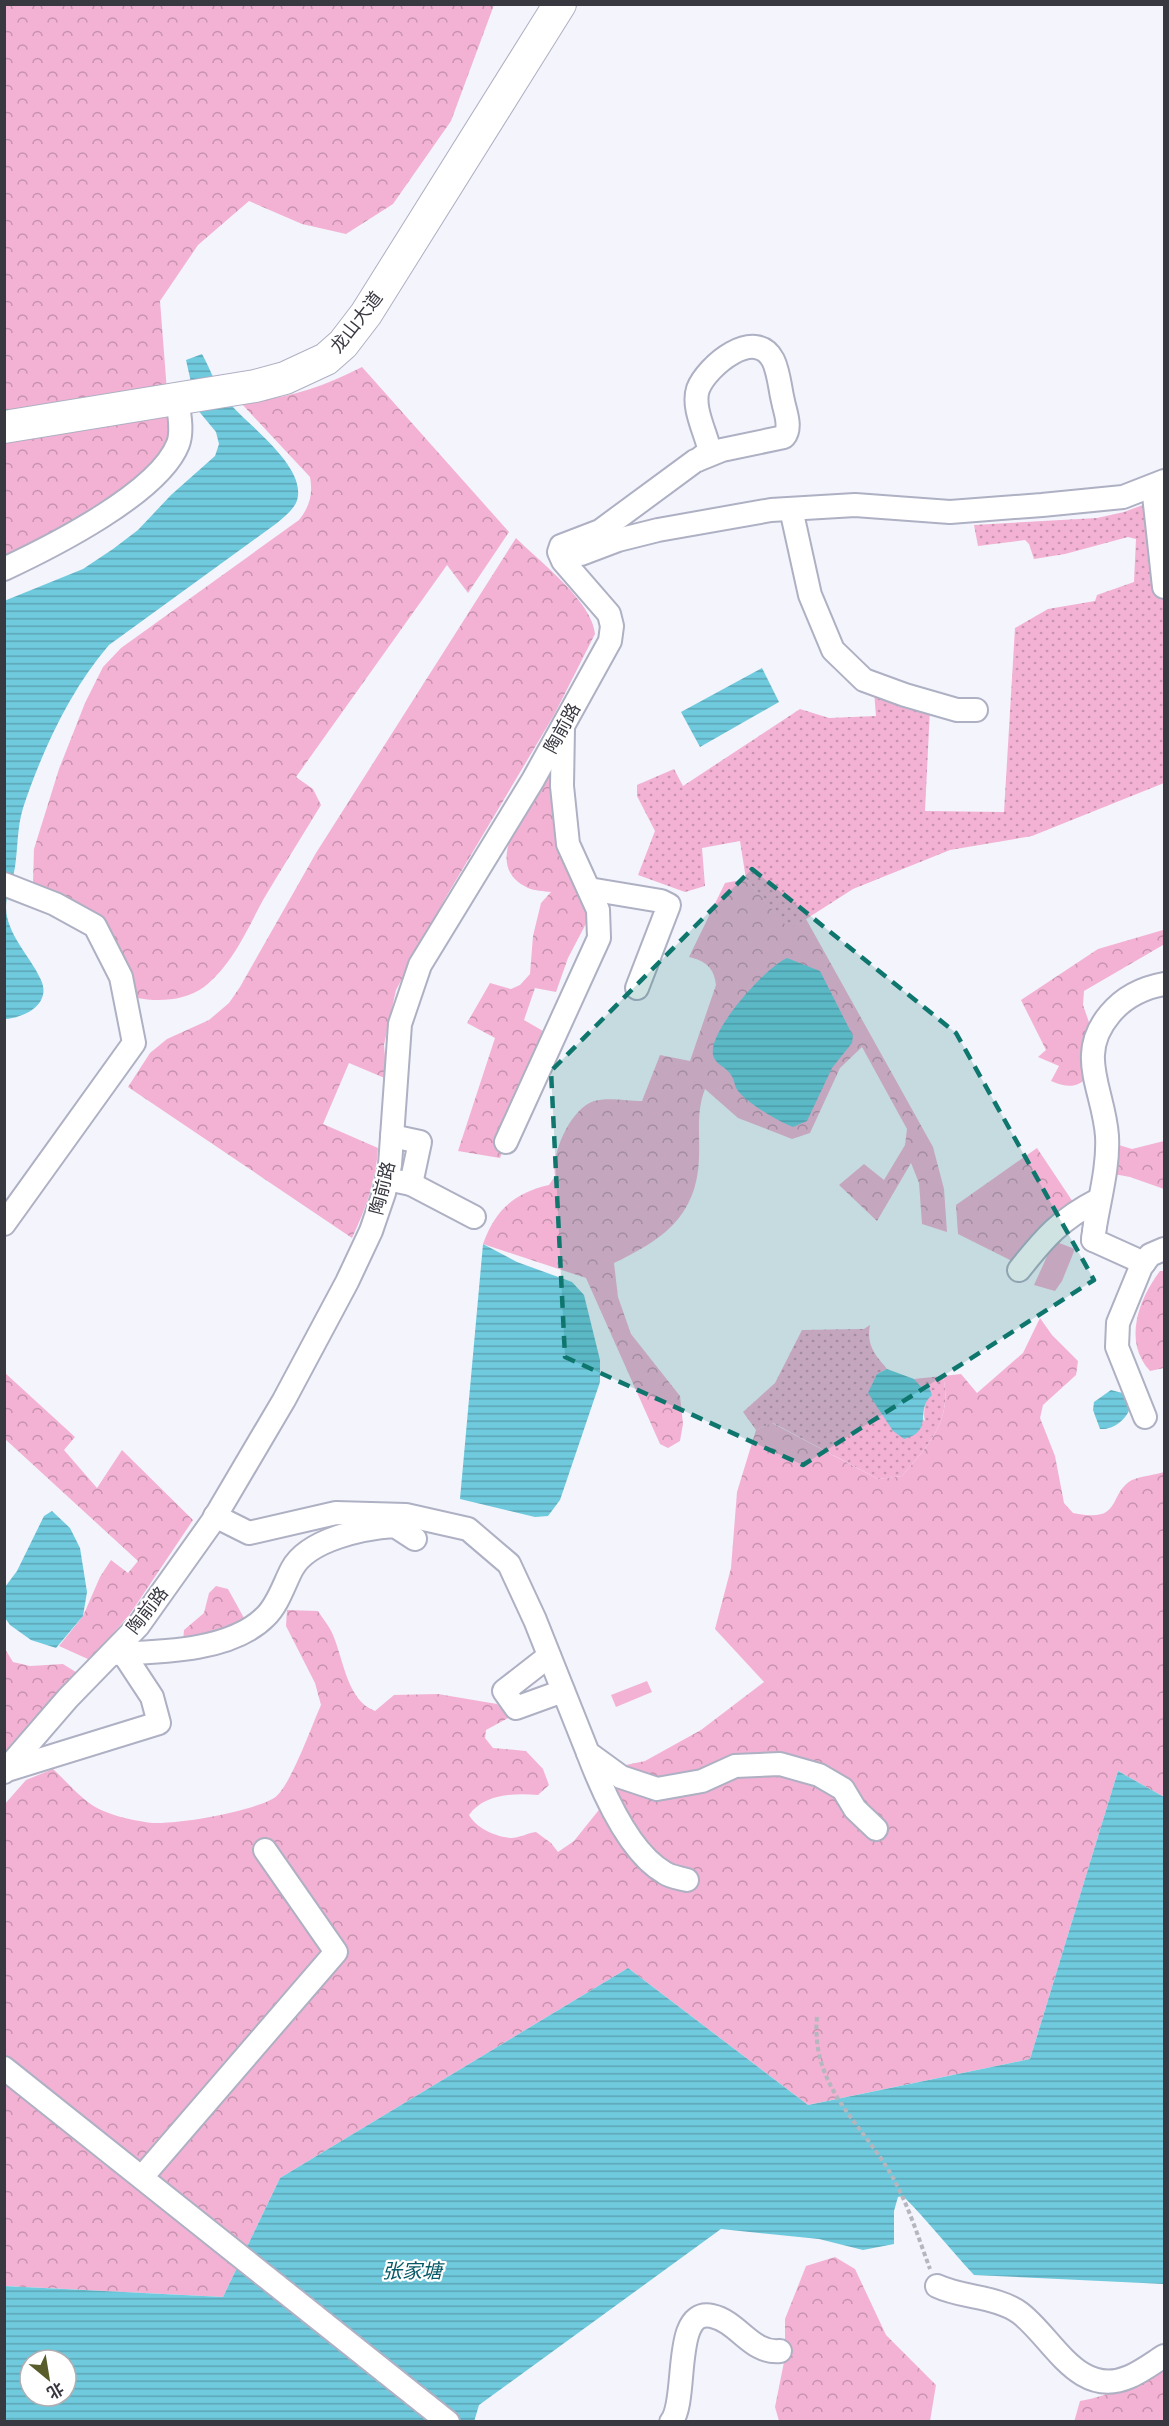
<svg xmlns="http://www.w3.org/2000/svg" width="1169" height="2426" font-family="'Roboto Serif','Noto Sans SC',serif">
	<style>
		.grass { fill: url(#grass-dots) }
		.forest { fill: url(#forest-crowns) }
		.garden { fill: #f3b2d4 }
		.water { fill: url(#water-rules); fill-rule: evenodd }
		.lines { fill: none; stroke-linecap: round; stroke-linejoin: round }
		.street-casing { stroke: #aeb0c3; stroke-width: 26 }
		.secondary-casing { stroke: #aeb0c3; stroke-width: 34 }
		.path { stroke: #b5b6be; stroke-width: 4; stroke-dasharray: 4.5 3; stroke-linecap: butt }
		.street { stroke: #fff; stroke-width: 22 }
		.secondary { stroke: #fff; stroke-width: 32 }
		.marked { fill: #0f766e; fill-opacity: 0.2; stroke: #0f766e; stroke-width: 4.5; stroke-dasharray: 12 8; stroke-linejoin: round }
		.labels { text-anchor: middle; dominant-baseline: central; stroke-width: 4.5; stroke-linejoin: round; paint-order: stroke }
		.street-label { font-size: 18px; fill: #373840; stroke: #fff }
		.water-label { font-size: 20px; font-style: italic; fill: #065966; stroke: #fff }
	</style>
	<defs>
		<pattern id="grass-dots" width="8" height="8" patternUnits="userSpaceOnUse" patternTransform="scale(1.5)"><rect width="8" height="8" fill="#f3b2d4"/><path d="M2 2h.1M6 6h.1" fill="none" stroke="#c692ad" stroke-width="1.8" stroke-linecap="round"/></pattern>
		<pattern id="forest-crowns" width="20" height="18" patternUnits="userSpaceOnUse" patternTransform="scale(1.5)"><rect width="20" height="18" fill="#f3b2d4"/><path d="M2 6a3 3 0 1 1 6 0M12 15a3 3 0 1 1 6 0" fill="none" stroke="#c692ad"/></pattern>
		<pattern id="water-rules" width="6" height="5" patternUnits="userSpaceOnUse" patternTransform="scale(1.5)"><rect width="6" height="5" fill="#6fcadd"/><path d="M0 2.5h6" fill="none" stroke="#5ca5b5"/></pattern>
	</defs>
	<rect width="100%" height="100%" fill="#f3f4fc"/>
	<g class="grass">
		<polygon points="1164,497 1164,783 1032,836 950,850 853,889 789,930 746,879 740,841 702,848 705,886 685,892 638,875 655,831 637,796 637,785 674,769 683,786 800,709 829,718 876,716 874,691 930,709 925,811 1004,812 1015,628 1048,609 1095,601 1097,595 1134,582 1136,539 1128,537 1065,554 1034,559 1029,544 1025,540 978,546 974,525 1097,518 1124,512"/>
		<path d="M 870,1325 C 866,1345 875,1355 887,1369 L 877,1374 L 925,1421 C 922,1410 928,1401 924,1391 C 921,1386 917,1384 914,1379 L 943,1376 C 953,1420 929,1445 902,1476 L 878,1479 L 773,1423 L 756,1430 L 743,1412 L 775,1383 L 802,1330 L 864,1329 Z"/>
	</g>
	<g class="forest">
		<polygon points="5,5 494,5 451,121 393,204 346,234 302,224 249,201 198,245 160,301 171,443 143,483 5,559"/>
		<path d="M 362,367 L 509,532 L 468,593 L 447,565 L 296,777 L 313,789 L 321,805 C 302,836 282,868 263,900 C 247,930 232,965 204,987 C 185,1001 158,1002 137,998 C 129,973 121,941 103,921 C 85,903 55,893 33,883 L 34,849 L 59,769 L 85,703 L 103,667 L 121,648 L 299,520 C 310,506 313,494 310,477 L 240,402 C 287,399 320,388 362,367 Z"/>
		<path d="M 516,538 C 539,561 593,602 595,634 L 554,715 L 446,897 L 396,990 L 384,1045 L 387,1079 L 349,1063 L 323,1124 L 378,1148 C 376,1181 366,1208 352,1238 L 128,1087 L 150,1053 L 167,1039 L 209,1020 L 229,1003 L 240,987 L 316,853 Z"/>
		<path d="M 550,775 L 556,777 L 554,824 L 590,916 L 568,958 L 556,992 L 535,988 L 524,1020 L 550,1035 L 500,1158 L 458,1151 L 495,1038 L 467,1023 L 490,983 L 511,989 L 520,985 L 530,974 L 533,936 L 541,903 L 551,892 C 544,891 535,891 528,888 C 493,872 508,838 523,813 C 531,799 538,784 550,775 Z"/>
		<path d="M 746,879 L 789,929 L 806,919 L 933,1147 L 944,1189 L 947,1232 L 922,1224 L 919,1183 L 911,1163 L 877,1221 L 839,1185 L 864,1164 L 884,1180 L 905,1145 L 907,1129 L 862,1047 L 840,1068 L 810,1133 L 792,1139 L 738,1118 L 705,1089 C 696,1112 700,1133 699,1158 C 697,1217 662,1240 614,1263 L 618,1297 L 631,1334 L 680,1396 L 683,1424 L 680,1441 L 668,1448 L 660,1444 L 586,1278 L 483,1244 C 495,1211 513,1193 549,1185 L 555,1176 C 551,1154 570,1109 594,1101 C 607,1097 628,1101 642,1101 L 660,1055 L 690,1061 L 716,985 C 714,968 706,961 689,957 L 725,883 Z"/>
		<path d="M 1163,930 L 1163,945 L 1084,991 L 1083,1005 L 1091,1028 C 1082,1047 1081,1057 1088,1077 C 1076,1089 1066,1087 1051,1081 L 1059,1066 L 1038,1057 L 1046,1050 L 1021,1000 L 1098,949 Z"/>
		<polygon points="1164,1141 1164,1189 1130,1177 1108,1173 1112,1143 1132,1149"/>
		<polygon points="1037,1148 1075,1205 1014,1262 958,1234 956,1205"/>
		<path d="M 1160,1271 L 1164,1271 L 1164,1368 L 1150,1371 C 1123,1342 1138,1300 1160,1271 Z"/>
		<path d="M 1040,1318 L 1052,1335 L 1078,1361 L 1076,1375 L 1043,1405 L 1040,1418 L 1055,1456 L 1064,1503 L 1073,1513 C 1124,1524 1107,1494 1132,1480 C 1141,1476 1155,1475 1164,1472 L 1164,1797 L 1118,1771 L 1030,2059 L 808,2105 L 628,1968 L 280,2178 L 223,2297 L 5,2286 L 4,1805 L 26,1780 L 53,1769 C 66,1781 81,1799 97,1808 C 110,1815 131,1820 145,1822 C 169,1827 254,1811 274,1798 C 290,1788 312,1725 321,1705 L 315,1683 L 286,1626 L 287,1610 L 318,1611 C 323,1619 330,1627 333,1635 C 344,1661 347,1700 375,1711 L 394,1695 L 438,1694 L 497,1704 L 510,1717 L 486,1730 L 485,1738 L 493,1748 L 526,1751 L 543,1769 L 549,1785 L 538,1795 C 514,1793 484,1794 469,1815 C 476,1828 496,1837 511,1838 C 519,1838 528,1833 536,1832 L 551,1843 L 558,1852 L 574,1841 L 602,1806 L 602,1770 L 645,1761 L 701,1730 L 764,1682 L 715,1629 L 731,1568 L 737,1492 L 756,1430 L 772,1423 L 878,1479 L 902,1476 C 929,1445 953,1420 943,1376 L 961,1374 L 977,1393 L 1023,1353 Z"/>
		<polygon points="4,1372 75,1437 64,1450 97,1488 122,1450 193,1520 130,1614 90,1660 59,1646 83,1616 100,1577 111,1560 128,1573 138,1561 5,1439"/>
		<polygon points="216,1586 228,1589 244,1618 250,1619 246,1624 183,1642 184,1630 204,1613 209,1593"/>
		<polygon points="5,1649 13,1662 30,1666 63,1664 79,1674 5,1762"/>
		<polygon points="835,2257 855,2269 886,2335 936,2385 930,2421 779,2421 775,2407 785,2357 785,2319 806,2266"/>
		<path d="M 1164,2365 L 1164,2421 L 1074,2422 L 1080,2401 C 1111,2396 1138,2381 1164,2365 Z"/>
	</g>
	<g class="garden">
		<polygon points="1054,1241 1075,1249 1062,1281 1055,1291 1034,1285"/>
		<polygon points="647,1681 652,1692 616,1707 611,1695"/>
	</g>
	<g class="water">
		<path d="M 202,354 C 210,368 216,387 226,399 C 245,424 311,468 296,503 C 292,511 284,517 277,523 L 109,645 C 70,690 42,751 23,808 C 17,828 18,847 15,867 C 13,880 6,894 6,907 C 6,934 31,957 41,980 C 52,1004 24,1018 5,1019 L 4,601 L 83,569 L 113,549 L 138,530 L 171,495 L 215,456 L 219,444 L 216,432 L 197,409 L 186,360 Z"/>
		<polygon points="762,668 779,702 700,747 681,712"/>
		<path d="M 787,958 L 820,971 L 853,1036 L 852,1043 L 832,1068 L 807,1121 L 793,1127 C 779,1122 747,1103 738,1091 C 734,1086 735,1080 731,1075 C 726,1066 716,1066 713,1055 C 708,1031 766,967 787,958 Z"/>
		<polygon points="483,1244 517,1262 572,1282 584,1295 600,1360 600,1382 560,1500 548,1516 535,1517 460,1499"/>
		<path d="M 887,1369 L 914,1379 L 922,1388 L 929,1387 L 932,1395 C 914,1410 935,1431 904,1439 L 893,1431 L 868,1393 L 877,1374 Z"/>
		<path d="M 1111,1390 L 1126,1394 L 1130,1408 C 1126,1420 1113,1430 1100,1429 L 1093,1410 L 1094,1402 Z"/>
		<polygon points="52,1511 70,1528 80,1548 87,1592 83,1616 56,1648 31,1640 10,1625 5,1618 5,1587 17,1571 44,1516"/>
		<path d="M 1118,1771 L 1164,1797 L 1164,2284 L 974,2275 C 950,2249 928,2221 903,2196 L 898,2197 L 894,2211 L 894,2244 L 863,2250 L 819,2239 L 721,2229 L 479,2405 L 474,2422 L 5,2421 L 4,2286 L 223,2297 L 280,2178 L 628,1968 L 808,2105 L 1030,2059 ZM 30,2360 L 66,2360 L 66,2396 L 30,2396 Z"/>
	</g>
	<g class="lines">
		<g class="street-casing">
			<g id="street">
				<polyline points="1153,486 1164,587"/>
				<polyline points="791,509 810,595 833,650 864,680 905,695 957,710 976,710"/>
				<polyline points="581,554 618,540 658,530 771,510 855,505 950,512 1042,505 1123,497 1164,481"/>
				<path d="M 4,569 C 51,547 159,493 178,444 C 183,431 179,412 177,399"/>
				<polyline points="4,884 55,904 95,926 121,977 134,1043 4,1224"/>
				<polyline points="589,889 661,901 669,905 637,988"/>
				<polyline points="392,1136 420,1142 411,1184"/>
				<polyline points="506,1142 599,938 598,910 568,844 562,786 563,728"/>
				<polyline points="387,1179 411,1184 474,1217"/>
				<path d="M 1093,1240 C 1097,1207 1109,1170 1107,1136 C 1104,1090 1075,1055 1110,1014 C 1124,997 1142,988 1164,984"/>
				<path d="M 1019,1270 C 1045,1237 1061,1219 1098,1200 L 1093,1240 L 1144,1263"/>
				<polyline points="1145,1417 1117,1347 1118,1323 1141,1267 1150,1255 1164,1249"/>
				<polyline points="215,1516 249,1533 336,1513 406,1515 468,1529 509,1564 535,1620 588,1753 621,1777 657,1789 702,1781 735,1766 780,1764 819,1775 843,1789 855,1809 876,1829"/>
				<path d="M 111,1654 C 157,1652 230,1652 265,1617 C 278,1605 284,1584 292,1569 C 308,1539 364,1528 395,1526 L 415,1539"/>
				<polyline points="549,1656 504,1691 516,1708 563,1691"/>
				<path d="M 588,1753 C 602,1790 629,1853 665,1873 C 671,1877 680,1878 687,1880"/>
				<polyline points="7,1770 159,1723 152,1697 123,1653"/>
				<path d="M 4,1772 L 68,1698 L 138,1626 L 212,1522 L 284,1400 L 347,1282 L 371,1231 L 384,1193 L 390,1165 L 400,1024 L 420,965 L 533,780 L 610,641 L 612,626 L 609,614 L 563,561 L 559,552 L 561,546 L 600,531 L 695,461 L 722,450 L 784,437 C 792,427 785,412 783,401 C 780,389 779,372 773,360 C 755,326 707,366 698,389 C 692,407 705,431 709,448 L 707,453 L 698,460"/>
				<polyline points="4,2068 448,2422"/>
				<polyline points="142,2177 336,1952 265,1850"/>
				<path d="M 937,2286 C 962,2298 997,2296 1020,2313 C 1053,2338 1078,2399 1129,2377 C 1141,2372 1153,2363 1164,2356"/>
				<path d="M 671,2422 C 689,2401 671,2307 712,2316 C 739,2322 751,2354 780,2351"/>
			</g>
		</g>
		<g class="secondary-casing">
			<polyline id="secondary" points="4,427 255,386 285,378 326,359 343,344 366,314 560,4"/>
		</g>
		<path class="path" d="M 817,2017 C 811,2080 852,2115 884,2163 C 905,2194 917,2234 930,2269"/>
		<use href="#street" class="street"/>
		<use href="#secondary" class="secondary"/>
	</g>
	<path class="marked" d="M 752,869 L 956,1033 L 1094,1280 L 803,1465 L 565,1357 L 551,1071 Z"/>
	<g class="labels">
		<g class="street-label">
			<text transform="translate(356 322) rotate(-52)">龙山大道</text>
			<text transform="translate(562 728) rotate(-61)">陶前路</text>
			<text transform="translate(382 1188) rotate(-76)">陶前路</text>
			<text transform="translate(147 1610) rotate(-52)">陶前路</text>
		</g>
		<g class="water-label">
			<text x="412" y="2271">张家塘</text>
		</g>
	</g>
	<rect width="1169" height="2426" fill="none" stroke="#373840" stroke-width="12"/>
	<g transform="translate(48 2378) rotate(150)"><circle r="28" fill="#ffffff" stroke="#afafb3" stroke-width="1.5"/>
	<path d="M0-4.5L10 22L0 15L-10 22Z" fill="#595d2b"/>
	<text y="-9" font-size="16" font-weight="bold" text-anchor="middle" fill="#373840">北</text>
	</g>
</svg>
